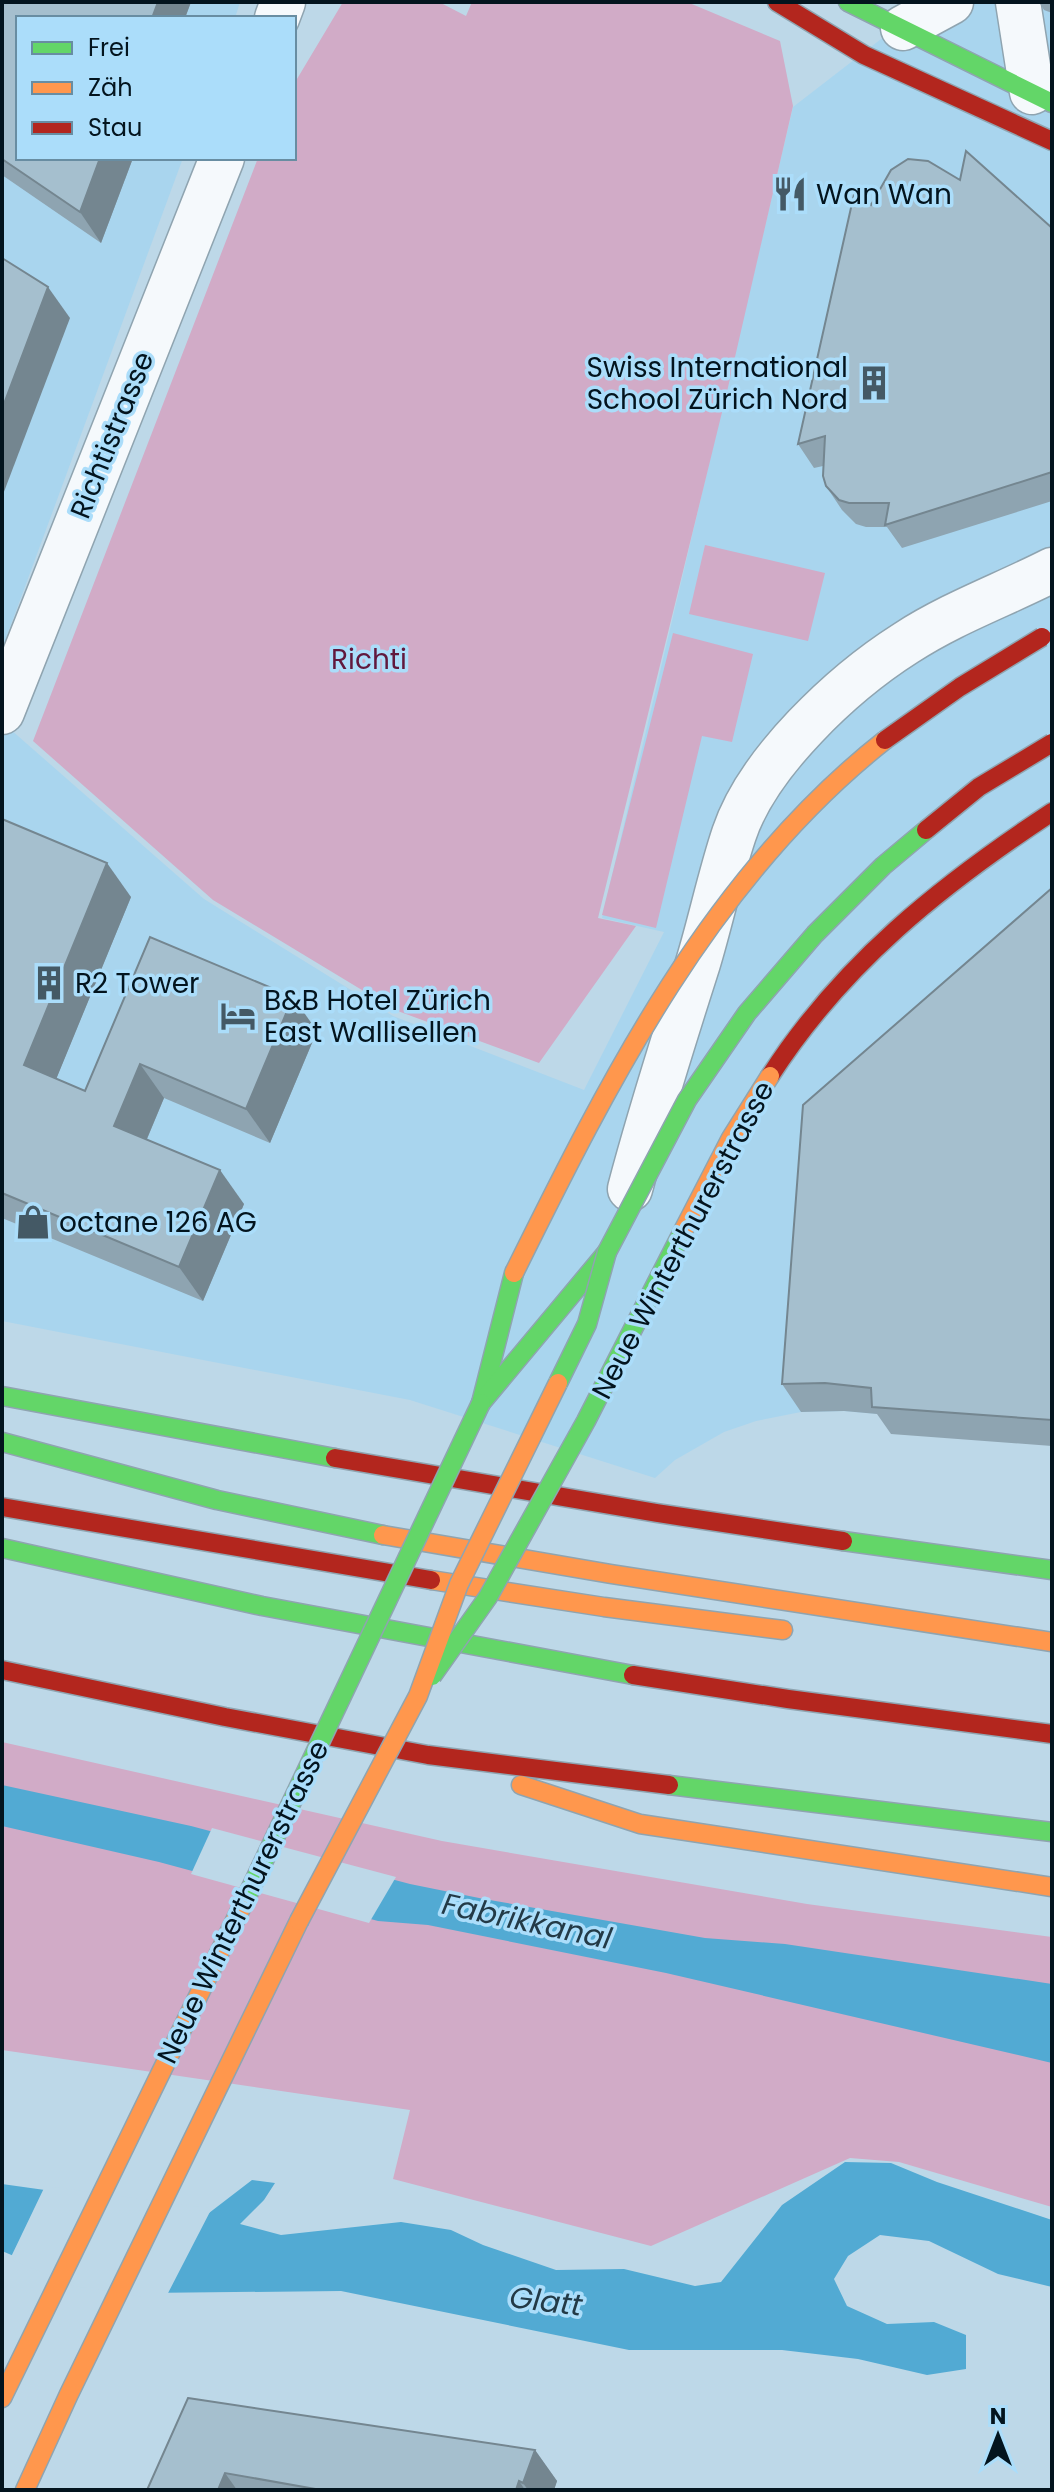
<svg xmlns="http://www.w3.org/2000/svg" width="1054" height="2492" font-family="Poppins,sans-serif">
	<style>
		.built { fill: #a9d5ee }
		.green { fill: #d1abc7 }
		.water { fill: #52aad3 }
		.pier { fill: #bdd8e8 }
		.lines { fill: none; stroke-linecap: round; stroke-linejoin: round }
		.street-casing { stroke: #8fa4b0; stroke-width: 47 }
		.fast-casing { stroke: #8fa4b0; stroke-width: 21 }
		.slow-casing { stroke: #8fa4b0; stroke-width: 21 }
		.jam-casing { stroke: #8fa4b0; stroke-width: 21 }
		.street { stroke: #f5f9fc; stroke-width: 44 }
		.fast { stroke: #63d668; stroke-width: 18 }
		.slow { stroke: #ff974d; stroke-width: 18 }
		.jam { stroke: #b3261e; stroke-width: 18 }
		.fast-bridge-casing { stroke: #8fa4b0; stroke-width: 21; stroke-linecap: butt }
		.slow-bridge-casing { stroke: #8fa4b0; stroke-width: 21; stroke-linecap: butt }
		.jam-bridge-casing { stroke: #8fa4b0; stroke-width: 21; stroke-linecap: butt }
		.fast-bridge { stroke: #63d668; stroke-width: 18 }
		.slow-bridge { stroke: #ff974d; stroke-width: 18 }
		.jam-bridge { stroke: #b3261e; stroke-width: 18 }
		.wall { fill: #8ea4b1 }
		.shaded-wall { fill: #748690 }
		.building { fill: #a5bfce; stroke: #748690; stroke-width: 2 }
		.labels { text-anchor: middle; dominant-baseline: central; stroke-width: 7; stroke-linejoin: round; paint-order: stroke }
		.poi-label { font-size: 28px; fill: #03141e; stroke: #abddfa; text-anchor: start }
		.street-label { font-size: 28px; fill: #03141e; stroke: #abddfa }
		.park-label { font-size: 28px; fill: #61183d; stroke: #abddfa }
		.water-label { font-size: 30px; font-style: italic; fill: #233a47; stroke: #abddfa }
	</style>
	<rect width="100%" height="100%" fill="#bdd8e8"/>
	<g class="built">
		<polygon points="2,2 240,2 235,18 18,18 18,158 183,158 2,649"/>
		<polygon points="929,2 1052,2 1052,1446 890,1415 844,1411 801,1412 756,1421 724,1432 675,1460 655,1478 410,1400 2,1321 2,722 204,899 393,1016 584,1090 664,932 602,918 793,107"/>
	</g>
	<g class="green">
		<polygon points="343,2 439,2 466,16 472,2 687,2 780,41 793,106 726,396 598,918 636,926 539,1063 395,1010 213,900 33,741 258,158 294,158 294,84"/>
		<polygon points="705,545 825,573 808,641 689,614"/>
		<polygon points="673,633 753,654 732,742 702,736 656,928 602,915"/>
		<polygon points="2,1742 442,1841 807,1904 1052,1937 1052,2207 899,2162 850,2158 651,2246 393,2179 410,2110 2,2050"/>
	</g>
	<g class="water">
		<polygon points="2,1785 191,1826 410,1884 484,1899 705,1938 785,1944 1052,1984 1052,2063 666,1973 428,1925 378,1921 159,1862 2,1826"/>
		<polygon points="845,2162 891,2163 937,2182 1052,2220 1052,2287 998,2274 929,2241 880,2235 848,2256 834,2279 847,2306 887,2324 934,2322 966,2335 966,2369 927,2375 858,2359 782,2350 629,2350 341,2291 144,2293 75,2282 2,2251 2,2184 209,2213 252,2180 275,2183 264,2200 240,2224 281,2235 401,2222 451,2230 483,2245 556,2270 624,2269 695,2286 721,2282 782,2205"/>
	</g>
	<g class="pier">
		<polygon points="212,1828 396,1877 369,1923 191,1874"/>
		<polygon points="45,2186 208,2208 214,2204 166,2297 144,2297 74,2286 10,2259"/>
	</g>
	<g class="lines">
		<g class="street-casing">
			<g id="street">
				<polyline points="1018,2 1032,92"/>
				<polyline points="277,18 283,2"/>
				<polyline points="903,28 951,2"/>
				<polyline points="2,712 222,158"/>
				<path d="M 630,1189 C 650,1113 674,1038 698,963 C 711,920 720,876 734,834 C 758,762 843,683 906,643 C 952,613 1003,595 1052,570"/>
			</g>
		</g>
		<g class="fast-casing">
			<g id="fast">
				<polyline points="848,2 1052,103"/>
				<polyline points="2,1396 335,1458"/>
				<polyline points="481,1403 514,1273"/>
				<polyline points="481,1403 607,1252"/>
				<polyline points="2,1442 217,1500 383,1535"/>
				<polyline points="843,1541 1052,1570"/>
				<polyline points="2,1548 262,1606 633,1675"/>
				<polyline points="669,1785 1052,1832"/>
			</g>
		</g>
		<g class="slow-casing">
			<g id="slow">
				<polyline points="383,1535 611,1574 1052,1642"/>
				<polyline points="431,1580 604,1607 783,1630"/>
				<polyline points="521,1785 640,1824 1052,1887"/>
				<polyline points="2,2398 249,1892"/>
				<polyline points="25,2490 69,2394 299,1921"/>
			</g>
		</g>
		<g class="jam-casing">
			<g id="jam">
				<polyline points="777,2 864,55 1052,141"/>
				<path d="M 770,1076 C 842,964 941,885 1052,812"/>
				<polyline points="335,1458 657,1513 843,1541"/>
				<polyline points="2,1507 431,1580"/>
				<polyline points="2,1670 225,1717 428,1755 669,1785"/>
				<polyline points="633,1675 788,1699 1052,1734"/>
			</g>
		</g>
		<use href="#street" class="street"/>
		<use href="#fast" class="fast"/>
		<use href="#slow" class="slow"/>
		<use href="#jam" class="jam"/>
		<g class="fast-bridge-casing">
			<g id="fast-bridge">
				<polyline points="558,1383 587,1324 607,1252 687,1100 747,1013 815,934 883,866 926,830"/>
				<polyline points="432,1676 488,1597 586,1421 683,1231"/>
				<polyline points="249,1892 481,1403"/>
			</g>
		</g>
		<g class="slow-bridge-casing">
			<g id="slow-bridge">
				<polyline points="683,1231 731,1138 770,1076"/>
				<path d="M 514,1273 C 610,1079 711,877 885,740"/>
				<polyline points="299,1921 418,1696 459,1584 558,1383"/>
			</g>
		</g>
		<g class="jam-bridge-casing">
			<g id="jam-bridge">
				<polyline points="885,740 960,687 1042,637"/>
				<polyline points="926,830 979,787 1052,743"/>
			</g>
		</g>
		<use href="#fast-bridge" class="fast-bridge"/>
		<use href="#slow-bridge" class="slow-bridge"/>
		<use href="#jam-bridge" class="jam-bridge"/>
	</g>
	<g class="wall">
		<polygon points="2,2 191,2 185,18 18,18 133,158 101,243 2,175"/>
		<polygon points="1039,2 1052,2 1052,13 1044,10"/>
		<polygon points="960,180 1052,228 1052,501 902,548 887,527 866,527 856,524 842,510 826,486 823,466 814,468 798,444 871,205"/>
		<polygon points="2,819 131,897 56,1079 85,1091 150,937 317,1031 270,1143 164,1098 147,1139 244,1204 203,1301 2,1218"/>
		<polygon points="1052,888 1052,1446 891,1434 877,1414 844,1411 801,1412 782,1384"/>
		<polygon points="188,2398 535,2450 557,2481 554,2490 147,2490"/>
	</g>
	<g class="shaded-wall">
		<polygon points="158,2 191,2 185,18 152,18"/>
		<polygon points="100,158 133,158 101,243 80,212"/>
		<polygon points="48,287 70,318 2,497 2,409"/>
		<polygon points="107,863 131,897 48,1099 24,1065"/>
		<polygon points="293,997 317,1031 270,1143 246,1109"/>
		<polygon points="140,1064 164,1098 138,1160 114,1126"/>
		<polygon points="220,1170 244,1204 203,1301 179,1267"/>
		<polygon points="535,2450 557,2481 554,2490 528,2490 523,2483"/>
		<polygon points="225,2473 237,2490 218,2490"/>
		<polygon points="519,2481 525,2490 516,2490"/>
	</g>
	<g class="building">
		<polygon points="2,2 158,2 152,18 18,18 18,158 100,158 80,212 2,159"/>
		<polygon points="966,151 1052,228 1052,472 885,525 889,503 849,503 839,500 826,486 823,476 825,436 798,444 855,190 871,205 891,170 908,159 928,161 960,180"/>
		<polygon points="2,258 48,287 2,409"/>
		<polygon points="2,819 107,863 24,1065 85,1091 150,937 293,997 246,1109 140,1064 114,1126 220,1170 179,1267 2,1193"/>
		<polygon points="1052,888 1052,1420 872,1407 871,1388 825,1383 782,1384 803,1105"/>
		<polygon points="188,2398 535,2450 523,2483 519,2481 516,2490 321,2490 225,2473 218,2490 147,2490"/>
	</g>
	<defs>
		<g id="restaurant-bare" transform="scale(2.76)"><path d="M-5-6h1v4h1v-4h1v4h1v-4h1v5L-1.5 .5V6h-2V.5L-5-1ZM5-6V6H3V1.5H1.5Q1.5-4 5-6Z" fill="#445965" stroke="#abddfa" stroke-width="2.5" paint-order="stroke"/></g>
		<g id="building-bare" transform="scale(2.76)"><path d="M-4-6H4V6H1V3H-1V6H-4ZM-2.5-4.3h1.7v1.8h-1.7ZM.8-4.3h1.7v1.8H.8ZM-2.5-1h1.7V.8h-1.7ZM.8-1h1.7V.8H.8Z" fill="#445965" stroke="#abddfa" stroke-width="2.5" paint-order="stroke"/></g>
		<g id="hotel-bare" transform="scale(2.76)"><path d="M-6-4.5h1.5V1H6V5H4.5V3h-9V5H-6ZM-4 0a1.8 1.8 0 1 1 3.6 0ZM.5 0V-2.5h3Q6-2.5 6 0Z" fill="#445965" stroke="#abddfa" stroke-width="2.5" paint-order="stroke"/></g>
		<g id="shop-bare" transform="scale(2.76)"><path d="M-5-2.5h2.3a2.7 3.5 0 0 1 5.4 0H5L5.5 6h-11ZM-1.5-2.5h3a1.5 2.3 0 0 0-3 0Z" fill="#445965" stroke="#abddfa" stroke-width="2.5" paint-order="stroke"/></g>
	</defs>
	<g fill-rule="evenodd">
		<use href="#restaurant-bare" x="790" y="194"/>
		<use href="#building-bare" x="874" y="383"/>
		<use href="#building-bare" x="49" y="983"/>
		<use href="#hotel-bare" x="238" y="1016"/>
		<use href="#shop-bare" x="33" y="1222"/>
	</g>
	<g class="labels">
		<g class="poi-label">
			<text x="816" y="194">Wan Wan</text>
			<text x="848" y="367" text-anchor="end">Swiss International<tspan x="848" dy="32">School Zürich Nord</tspan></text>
			<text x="75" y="983">R2 Tower</text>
			<text x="264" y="1000">B&amp;B Hotel Zürich<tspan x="264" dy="32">East Wallisellen</tspan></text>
			<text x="59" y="1222">octane 126 AG</text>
		</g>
		<g class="street-label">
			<text transform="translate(112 435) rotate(-68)">Richtistrasse</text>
			<text transform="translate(683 1240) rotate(-62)">Neue Winterthurerstrasse</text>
			<text transform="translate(243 1902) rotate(-64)">Neue Winterthurerstrasse</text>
		</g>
		<g class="park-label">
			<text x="369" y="659">Richti</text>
		</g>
		<g class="water-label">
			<text transform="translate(527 1921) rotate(12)">Fabrikkanal</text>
			<text transform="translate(546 2301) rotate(7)">Glatt</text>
		</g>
	</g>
	<rect width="1054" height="2492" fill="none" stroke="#03141e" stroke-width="8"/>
	<rect x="16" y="16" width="280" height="144" fill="#abddfa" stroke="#688da2" stroke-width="2"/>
	<rect x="32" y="42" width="40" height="12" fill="#63d668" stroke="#688da2" stroke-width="2"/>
	<text x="88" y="56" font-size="24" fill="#03141e">Frei</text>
	<rect x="32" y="82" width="40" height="12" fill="#ff974d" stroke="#688da2" stroke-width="2"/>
	<text x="88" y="96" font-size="24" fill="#03141e">Zäh</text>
	<rect x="32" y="122" width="40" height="12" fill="#b3261e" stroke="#688da2" stroke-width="2"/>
	<text x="88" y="136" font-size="24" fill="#03141e">Stau</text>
	<g transform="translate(998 2436)" stroke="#abddfa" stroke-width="6" paint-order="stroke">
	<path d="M0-6L14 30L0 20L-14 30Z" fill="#03141e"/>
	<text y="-12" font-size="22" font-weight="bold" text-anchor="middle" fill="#03141e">N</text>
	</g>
</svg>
